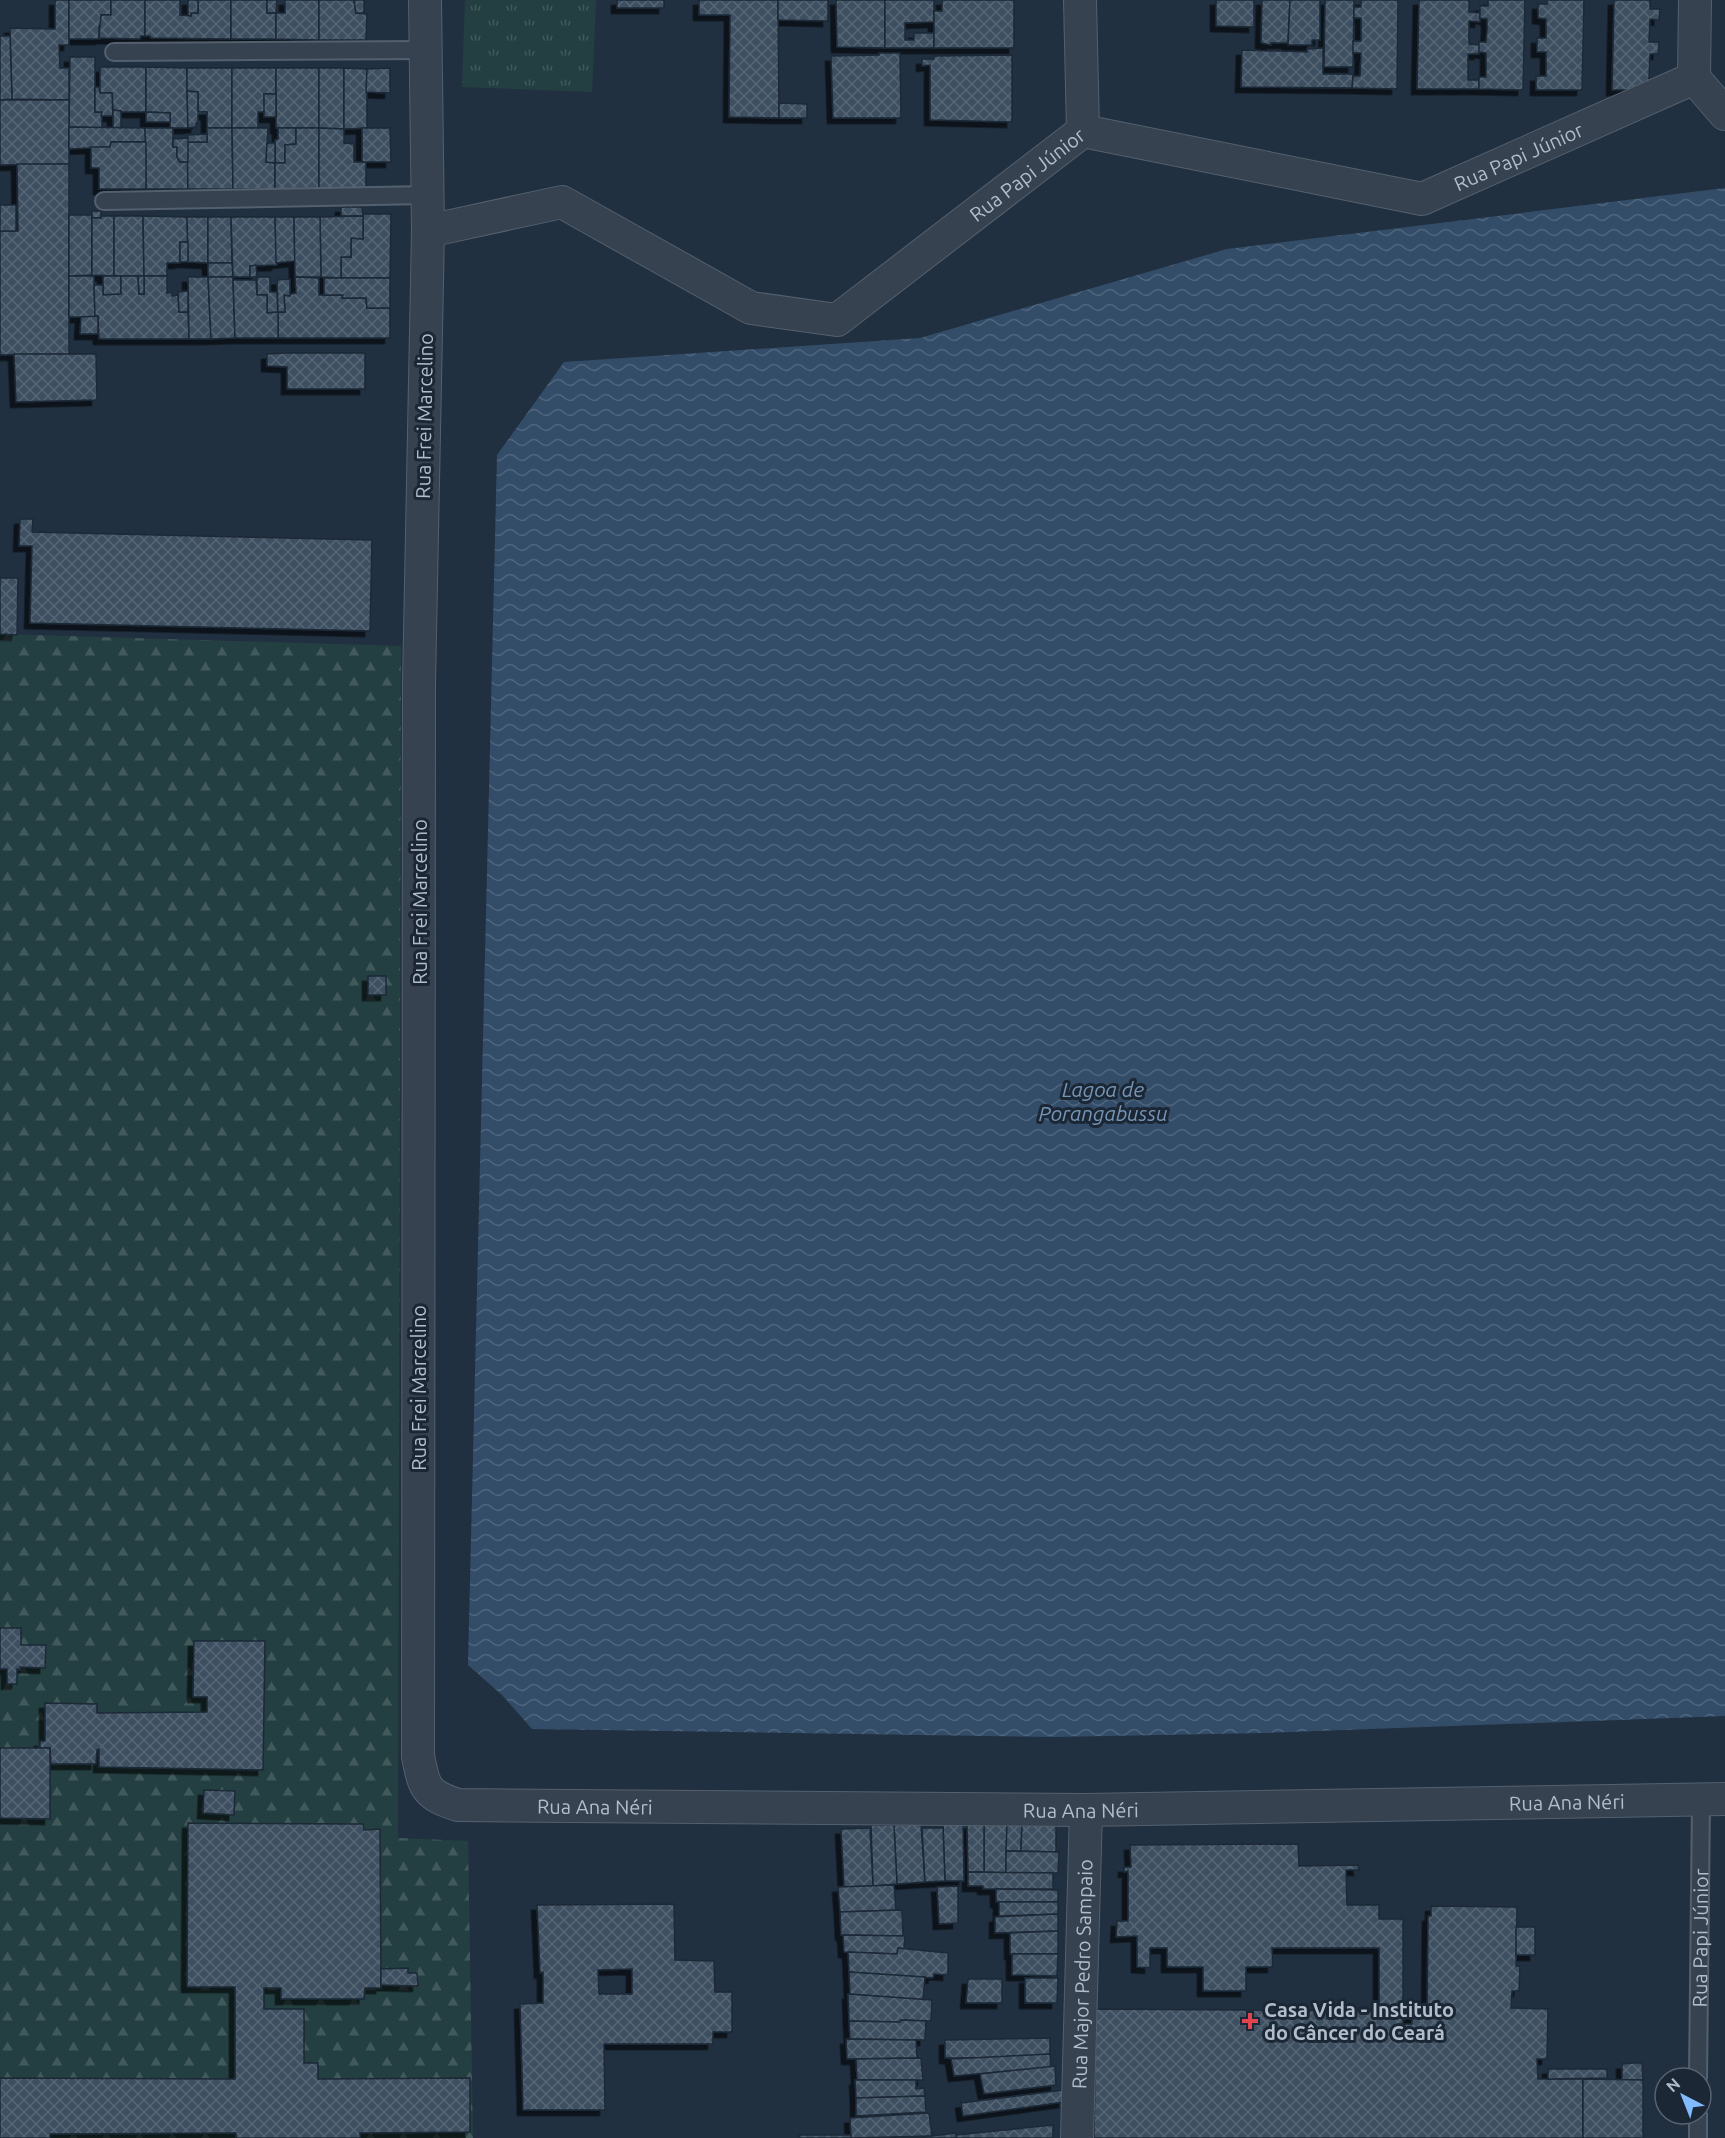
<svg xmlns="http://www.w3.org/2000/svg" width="1725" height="2138" font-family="Ubuntu,sans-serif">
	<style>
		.grass { fill: url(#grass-tufts) }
		.forest { fill: url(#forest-firs) }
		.water { fill: url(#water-waves) }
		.building { fill: url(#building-cross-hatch); stroke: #1d2937; stroke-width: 1.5; fill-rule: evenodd; filter: url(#shadow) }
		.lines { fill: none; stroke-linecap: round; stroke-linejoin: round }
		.lane-casing { stroke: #54606e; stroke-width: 20 }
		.street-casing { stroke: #54606e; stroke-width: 34 }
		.lane { stroke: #364250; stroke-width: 16 }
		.street { stroke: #364250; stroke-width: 32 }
		.health-dot { fill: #e0444e; stroke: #1b2735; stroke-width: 2 }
		.labels { text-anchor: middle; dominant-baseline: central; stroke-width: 6; stroke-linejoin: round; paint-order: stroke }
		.street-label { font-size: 20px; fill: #b2bdcb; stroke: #1b2735 }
		.poi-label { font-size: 20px; font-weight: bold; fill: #b2bdcb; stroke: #1b2735; text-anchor: start }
		.water-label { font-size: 21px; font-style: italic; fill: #7695b5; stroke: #1b2735 }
	</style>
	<defs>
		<pattern id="grass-tufts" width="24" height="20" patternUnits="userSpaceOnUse" patternTransform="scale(1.5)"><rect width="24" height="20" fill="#243f41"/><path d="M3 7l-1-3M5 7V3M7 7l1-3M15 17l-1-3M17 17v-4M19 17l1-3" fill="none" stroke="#41595b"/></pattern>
		<pattern id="forest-firs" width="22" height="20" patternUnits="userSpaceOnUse" patternTransform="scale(1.5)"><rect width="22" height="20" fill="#243f41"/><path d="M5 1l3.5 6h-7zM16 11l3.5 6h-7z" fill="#41595b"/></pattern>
		<pattern id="water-waves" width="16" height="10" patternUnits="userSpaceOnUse" patternTransform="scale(1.5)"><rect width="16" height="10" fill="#334d69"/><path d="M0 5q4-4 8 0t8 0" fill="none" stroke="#4e657d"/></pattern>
		<pattern id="building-cross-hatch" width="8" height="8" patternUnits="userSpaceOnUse" patternTransform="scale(1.5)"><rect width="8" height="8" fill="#3d4f60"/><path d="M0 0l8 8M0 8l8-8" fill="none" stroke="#576675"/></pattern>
		<filter id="shadow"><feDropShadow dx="-5.5" dy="5.5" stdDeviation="0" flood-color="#0009"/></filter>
	</defs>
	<rect width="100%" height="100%" fill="#213040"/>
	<polygon class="grass" points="465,0 596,0 592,92 462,87"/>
	<polygon class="forest" points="0,634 401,646 398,1838 468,1841 473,2138 0,2138"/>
	<polygon class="water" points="1725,188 1725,1716 1262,1733 1055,1737 532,1729 502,1695 468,1665 497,455 564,362 920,338 1227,249"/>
	<g class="building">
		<polygon points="55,0 69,0 69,45 59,45 60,68 69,68 69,100 12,99 10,28 55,29"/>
		<polygon points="69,0 111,0 111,15 101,15 101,26 99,26 99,38 101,39 69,39"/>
		<polygon points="111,0 145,0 145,36 141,36 140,39 99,38 101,15 111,15"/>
		<polygon points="145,0 180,0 180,15 191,16 191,13 198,13 198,0 231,0 231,39 151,38 150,36 145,36"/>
		<polygon points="188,0 198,0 198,13 191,13 191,16 188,15"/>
		<polygon points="231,0 267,0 267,13 276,13 276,39 231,39"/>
		<polygon points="267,0 277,0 276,13 267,13"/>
		<polygon points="285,0 319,0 319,40 276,39 276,13 285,13"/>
		<polygon points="319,0 354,0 356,13 367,14 366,40 319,40"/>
		<polygon points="354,0 364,0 364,13 356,13"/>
		<rect x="617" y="0" width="47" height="8"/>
		<polygon points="699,0 778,0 779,118 729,117 730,15 699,15"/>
		<polygon points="778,0 828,0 828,21 778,20"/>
		<polygon points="836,0 885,0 885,48 837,47"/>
		<polygon points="885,0 934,0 934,22 905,23 905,40 914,40 914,33 934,33 934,48 885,48"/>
		<polygon points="942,0 1014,0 1014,48 934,48 934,11 942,11"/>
		<polygon points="1216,0 1254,0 1254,27 1216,26"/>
		<polygon points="1262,0 1290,0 1288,43 1271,43 1271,45 1261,43"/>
		<polygon points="1290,0 1320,0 1320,40 1312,40 1312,45 1288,45"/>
		<polygon points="1325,0 1354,0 1353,67 1324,67"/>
		<polygon points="1361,0 1398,0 1397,89 1352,88 1353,76 1360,76 1361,53 1353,53 1353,41 1361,41 1361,18 1354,18 1354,7 1361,7"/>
		<polygon points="1419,0 1469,0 1469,12 1480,13 1480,22 1469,21 1469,44 1480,45 1479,54 1468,54 1468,80 1479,80 1479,89 1417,89"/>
		<polygon points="1488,0 1525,0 1523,90 1479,89 1479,77 1486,77 1486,53 1479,52 1479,42 1486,42 1487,29 1487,19 1480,18 1480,6 1488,6"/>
		<polygon points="1547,0 1584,0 1582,90 1536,90 1536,76 1546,76 1546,52 1537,52 1537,38 1546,38 1546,19 1538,18 1538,4 1547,4"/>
		<polygon points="1614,0 1650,0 1650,9 1660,9 1659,20 1650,19 1649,42 1659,42 1658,54 1650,54 1649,79 1657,79 1657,90 1612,90"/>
		<polygon points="0,36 10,36 12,99 0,100"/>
		<polygon points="1323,48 1323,74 1353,74 1352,88 1241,87 1242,50 1307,52 1307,49"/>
		<polygon points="879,53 900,53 901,118 833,118 831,56 879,55"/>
		<polygon points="1012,55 1012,122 930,120 930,65 922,66 922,59 934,59 934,56"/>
		<polygon points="70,57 95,57 95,112 102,112 102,128 69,127"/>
		<polygon points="100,67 146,67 146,112 121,112 121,111 113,110 112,93 100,93"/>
		<polygon points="146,67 187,68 188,128 170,128 170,113 146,112"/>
		<polygon points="187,68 232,68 232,128 207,128 207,112 198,112 198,92 187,91"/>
		<polygon points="232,68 276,68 276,94 264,94 265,112 258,112 258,128 232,128"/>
		<rect x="276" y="68" width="43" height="60"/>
		<polygon points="319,68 344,68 344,129 319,128"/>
		<polygon points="344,68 367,69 367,128 344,129"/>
		<polygon points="390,68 390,93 366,92 367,69"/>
		<polygon points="95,87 99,87 100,93 112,93 113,116 101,116 102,112 95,112"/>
		<polygon points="187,91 198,92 198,112 207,112 207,114 198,114 198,123 196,123 196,127 188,128"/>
		<rect x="264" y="94" width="12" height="23"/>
		<polygon points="0,100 69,100 69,164 0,165"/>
		<polygon points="779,103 807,104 807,118 779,118"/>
		<polygon points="113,110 121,111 121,128 113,128"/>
		<polygon points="146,112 170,113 170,122 146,122"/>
		<polygon points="69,127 145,128 146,142 111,142 110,147 69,149"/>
		<polygon points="145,128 173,128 173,147 177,147 177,157 180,162 188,162 188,189 146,189"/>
		<polygon points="207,128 232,128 233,189 188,189 187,142 207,142"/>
		<polygon points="232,128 268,128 266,162 275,163 275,189 233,189"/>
		<polygon points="278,128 296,128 296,144 285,145 285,163 275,163 275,140 278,139"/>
		<polygon points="296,128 319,128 319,188 275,189 275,163 285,163 285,145 296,144"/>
		<polygon points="319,128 344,129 344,143 354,144 354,162 366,162 366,189 319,188"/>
		<polygon points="362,128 390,128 391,162 362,162"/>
		<polygon points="207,134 207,142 187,142 188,135"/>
		<polygon points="188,138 188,162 180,162 177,157 177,147 173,147 173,139"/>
		<polygon points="111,142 146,142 146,189 99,189 99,168 91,168 91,147 110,147"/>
		<polygon points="267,143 275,143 275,163 266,162"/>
		<polygon points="17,164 69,164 69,354 0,355 0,231 18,231"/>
		<rect x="0" y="205" width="16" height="26"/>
		<polygon points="341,207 362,207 363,216 341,216"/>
		<rect x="92" y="211" width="9" height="7"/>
		<polygon points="363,214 391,214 390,278 341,278 341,257 351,257 351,238 363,239"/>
		<polygon points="69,215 92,215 92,275 69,276"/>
		<polygon points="101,216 114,216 114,276 92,275 92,218 101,218"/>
		<polygon points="114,216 143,216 144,276 114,276"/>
		<polygon points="143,216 187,217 188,242 180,242 180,263 167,263 167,276 144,276"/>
		<polygon points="363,216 363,239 351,238 351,257 341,257 341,278 321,277 320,217"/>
		<polygon points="187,217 208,217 208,263 188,262"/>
		<polygon points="208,217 231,217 232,263 208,263"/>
		<polygon points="231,217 275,217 277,265 250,266 250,277 233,277"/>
		<polygon points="275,217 294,217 295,261 276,263"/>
		<polygon points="294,217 320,217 321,277 295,277"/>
		<rect x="180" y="242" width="8" height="20"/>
		<polygon points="208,263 232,263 233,277 208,277"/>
		<polygon points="256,265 257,277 250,277 250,266"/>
		<polygon points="69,276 94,276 95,317 69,317"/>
		<polygon points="103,276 121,276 121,294 103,295"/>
		<polygon points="121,276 138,276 139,294 144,294 144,276 167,276 167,293 172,292 172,296 178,295 179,312 188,312 189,339 99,339 98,316 95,317 94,285 103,285 103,295 121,294"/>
		<polygon points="138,276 144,276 144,294 139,294"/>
		<polygon points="188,277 208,277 211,339 189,339"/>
		<polygon points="208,277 233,277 235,338 211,339"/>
		<polygon points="257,277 270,277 270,292 277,292 278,312 267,313 267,295 257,295"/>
		<polygon points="295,277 319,278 319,295 343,295 342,298 366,298 367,308 390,308 390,338 278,338 278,312 285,312 284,295 296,293"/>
		<polygon points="324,278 390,278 390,308 367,308 366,298 342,298 343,295 324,295"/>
		<polygon points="290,279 290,296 284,295 285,312 278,312 277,280"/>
		<polygon points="233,280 256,280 257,295 267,295 267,313 278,312 278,338 235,338"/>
		<polygon points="188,291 188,312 179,312 178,292"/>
		<polygon points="98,316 98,334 80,334 81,317"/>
		<polygon points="287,353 365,353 365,389 287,389 287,367 267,366 267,354"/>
		<polygon points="14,354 96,354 97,400 16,402"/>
		<polygon points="20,519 33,519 32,532 372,540 370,631 30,623 32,546 19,546"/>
		<polygon points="0,578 18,578 17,635 0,634"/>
		<rect x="368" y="976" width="18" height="19"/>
		<polygon points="0,1628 21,1628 21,1645 46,1645 45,1668 20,1667 21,1670 17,1669 17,1684 7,1684 7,1669 0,1669"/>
		<polygon points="194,1641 265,1641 263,1770 99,1767 99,1749 97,1750 96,1764 51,1764 50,1748 40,1748 40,1741 45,1741 45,1703 97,1704 97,1713 207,1712 207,1697 193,1697"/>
		<polygon points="0,1748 50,1748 50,1819 0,1818"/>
		<polygon points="204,1790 235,1791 234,1815 203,1813"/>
		<polygon points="188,1823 363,1824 364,1830 380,1829 381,1988 365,1988 364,1999 281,1999 281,1988 264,1988 264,2009 304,2009 304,2063 318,2063 318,2079 470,2078 470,2132 360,2133 360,2138 236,2138 236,2133 50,2134 50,2138 0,2138 0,2078 235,2079 235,1987 187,1987"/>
		<polygon points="984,1823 1007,1824 1006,1873 984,1872"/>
		<polygon points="984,1823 984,1872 968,1872 967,1824"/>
		<polygon points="1022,1823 1021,1851 1006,1851 1007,1824"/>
		<polygon points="1022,1823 1056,1823 1056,1852 1021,1851"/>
		<polygon points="921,1824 925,1882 897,1884 894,1825"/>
		<polygon points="943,1824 963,1824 964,1881 945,1881"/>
		<polygon points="871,1825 894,1825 897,1884 873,1886"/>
		<polygon points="870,1828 873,1886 844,1887 841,1829"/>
		<polygon points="922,1828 943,1828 945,1881 925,1882"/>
		<polygon points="1298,1844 1299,1866 1358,1865 1359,1870 1346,1870 1347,1905 1379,1905 1379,1919 1403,1919 1403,2009 1379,2011 1379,1948 1272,1948 1273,1967 1246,1967 1246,1991 1203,1991 1203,1967 1167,1967 1167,1948 1150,1948 1150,1968 1137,1967 1137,1936 1116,1937 1117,1921 1128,1921 1128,1871 1124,1872 1124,1867 1131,1867 1130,1845"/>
		<polygon points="1006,1851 1059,1852 1058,1873 1006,1873"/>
		<polygon points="968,1872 1053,1873 1053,1889 983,1889 983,1886 968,1886"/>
		<polygon points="894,1885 896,1910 840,1912 838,1887"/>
		<polygon points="958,1886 958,1923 939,1924 937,1887"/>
		<polygon points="996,1889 1058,1890 1058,1902 996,1902"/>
		<polygon points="999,1902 1058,1902 1058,1914 999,1916"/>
		<path d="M 674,1904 L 675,1960 L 714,1961 L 715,1992 L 732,1992 L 732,2032 L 713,2032 L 713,2044 L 604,2044 L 605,2110 L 523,2110 L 520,2004 L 543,2003 L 543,1972 L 540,1973 L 537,1905 ZM 632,1969 L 632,1994 L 599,1994 L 598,1970 Z"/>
		<path d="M 1431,1906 L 1517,1907 L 1516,1966 L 1520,1966 L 1519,1991 L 1512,1991 L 1511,2008 L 1548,2009 L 1547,2059 L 1537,2059 L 1538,2079 L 1583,2079 L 1583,2138 L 1094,2138 L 1096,2009 L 1379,2011 L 1393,2010 L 1393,2009 L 1427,2009 L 1428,1916 L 1431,1916 ZM 1403,2018 L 1412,2018 L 1412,2024 L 1403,2024 Z"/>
		<polygon points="902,1910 903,1936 841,1935 840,1912"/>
		<polygon points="1058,1914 1058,1931 995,1933 995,1917"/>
		<rect x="1516" y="1927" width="19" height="28"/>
		<polygon points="1058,1931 1058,1954 1010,1954 1010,1933"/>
		<polygon points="843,1935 905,1936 904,1949 898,1948 897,1954 844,1952"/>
		<polygon points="898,1948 948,1953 948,1975 934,1974 933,1978 849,1972 848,1952 897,1954"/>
		<polygon points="1012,1954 1058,1954 1057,1976 1012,1975"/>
		<polygon points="408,1968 408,1973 417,1973 418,1986 381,1985 381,1969"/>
		<polygon points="849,1972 925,1977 923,2000 850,1994"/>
		<polygon points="1025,1978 1058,1978 1057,2003 1025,2003"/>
		<polygon points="968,1979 1002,1979 1002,2003 966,2003"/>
		<polygon points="848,1994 932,2000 931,2021 901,2020 900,2022 849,2021"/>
		<polygon points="901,2020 926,2021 925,2040 850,2039 849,2021 900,2022"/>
		<polygon points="1050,2038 1050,2054 982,2058 945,2058 945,2040"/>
		<polygon points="846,2039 916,2040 917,2058 847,2059"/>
		<polygon points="1050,2054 1051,2067 954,2076 951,2059"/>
		<polygon points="921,2058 923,2080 857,2080 856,2059"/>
		<polygon points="1632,2063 1642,2063 1643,2080 1622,2080 1622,2064"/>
		<polygon points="1055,2066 1056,2085 984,2094 980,2074"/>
		<polygon points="1548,2069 1607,2069 1607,2078 1548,2079"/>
		<polygon points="1583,2079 1643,2080 1643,2138 1583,2138"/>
		<polygon points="855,2080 916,2080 916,2089 924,2088 925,2096 856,2098"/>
		<polygon points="1064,2090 1064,2102 963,2116 961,2103"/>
		<polygon points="925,2096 926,2112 856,2116 856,2098"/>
		<polygon points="929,2113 932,2136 851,2138 850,2118"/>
		<polygon points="1053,2125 1053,2138 956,2138 956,2135"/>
		<polygon points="956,2133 956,2138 898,2138 932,2136"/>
		<rect x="799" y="2135" width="52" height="3"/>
	</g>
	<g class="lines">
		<g class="lane-casing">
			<g id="lane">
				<polyline points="114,52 424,50"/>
				<polyline points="104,201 427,195"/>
				<path id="s1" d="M 1698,2078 L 1701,1800"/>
				<polyline points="1698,2138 1698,2114"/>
			</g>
		</g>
		<g class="street-casing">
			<g id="street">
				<path id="s2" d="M 425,0 L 428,231 L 419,684 L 418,1756 C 424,1788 426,1795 458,1805 L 1086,1810 L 1725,1799"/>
				<polyline points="1080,0 1083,131"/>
				<polyline points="1694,78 1695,0"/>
				<path id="s3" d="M 428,231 L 562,202 L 751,308 L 837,320 L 1083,131 L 1422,199 L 1694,78 L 1725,114"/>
				<path id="s4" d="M 1077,2138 L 1086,1810"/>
			</g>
		</g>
		<use href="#lane" class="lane"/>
		<use href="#street" class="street"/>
	</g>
	<path class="health-dot" d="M1247 2012h6v6h6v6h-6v6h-6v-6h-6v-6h6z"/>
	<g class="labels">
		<g class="street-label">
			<text stroke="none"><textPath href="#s3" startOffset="1202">Rua Papi Júnior</textPath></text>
			<text stroke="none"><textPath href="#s3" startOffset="680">Rua Papi Júnior</textPath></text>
			<text transform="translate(424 416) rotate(-89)">Rua Frei Marcelino</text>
			<text transform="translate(419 902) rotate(-90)">Rua Frei Marcelino</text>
			<text transform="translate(418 1388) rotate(-90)">Rua Frei Marcelino</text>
			<text stroke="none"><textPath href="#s2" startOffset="2934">Rua Ana Néri</textPath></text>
			<text stroke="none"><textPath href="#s2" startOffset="1962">Rua Ana Néri</textPath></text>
			<text stroke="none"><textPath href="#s2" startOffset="2448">Rua Ana Néri</textPath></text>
			<text stroke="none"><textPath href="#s1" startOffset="140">Rua Papi Júnior</textPath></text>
			<text stroke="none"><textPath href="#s4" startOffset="164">Rua Major Pedro Sampaio</textPath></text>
		</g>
		<g class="poi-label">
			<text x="1264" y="2009">Casa Vida - Instituto<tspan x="1264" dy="23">do Câncer do Ceará</tspan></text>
		</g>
		<g class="water-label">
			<text x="1103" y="1089">Lagoa de<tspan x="1103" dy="24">Porangabussu</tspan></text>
		</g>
	</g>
	<g transform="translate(1683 2096) rotate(318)"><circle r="28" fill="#1b2735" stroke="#576371" stroke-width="1.5"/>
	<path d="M0-4.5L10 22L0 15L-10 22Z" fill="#82baff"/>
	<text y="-9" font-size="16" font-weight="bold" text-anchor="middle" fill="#b2bdcb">N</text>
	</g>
</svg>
